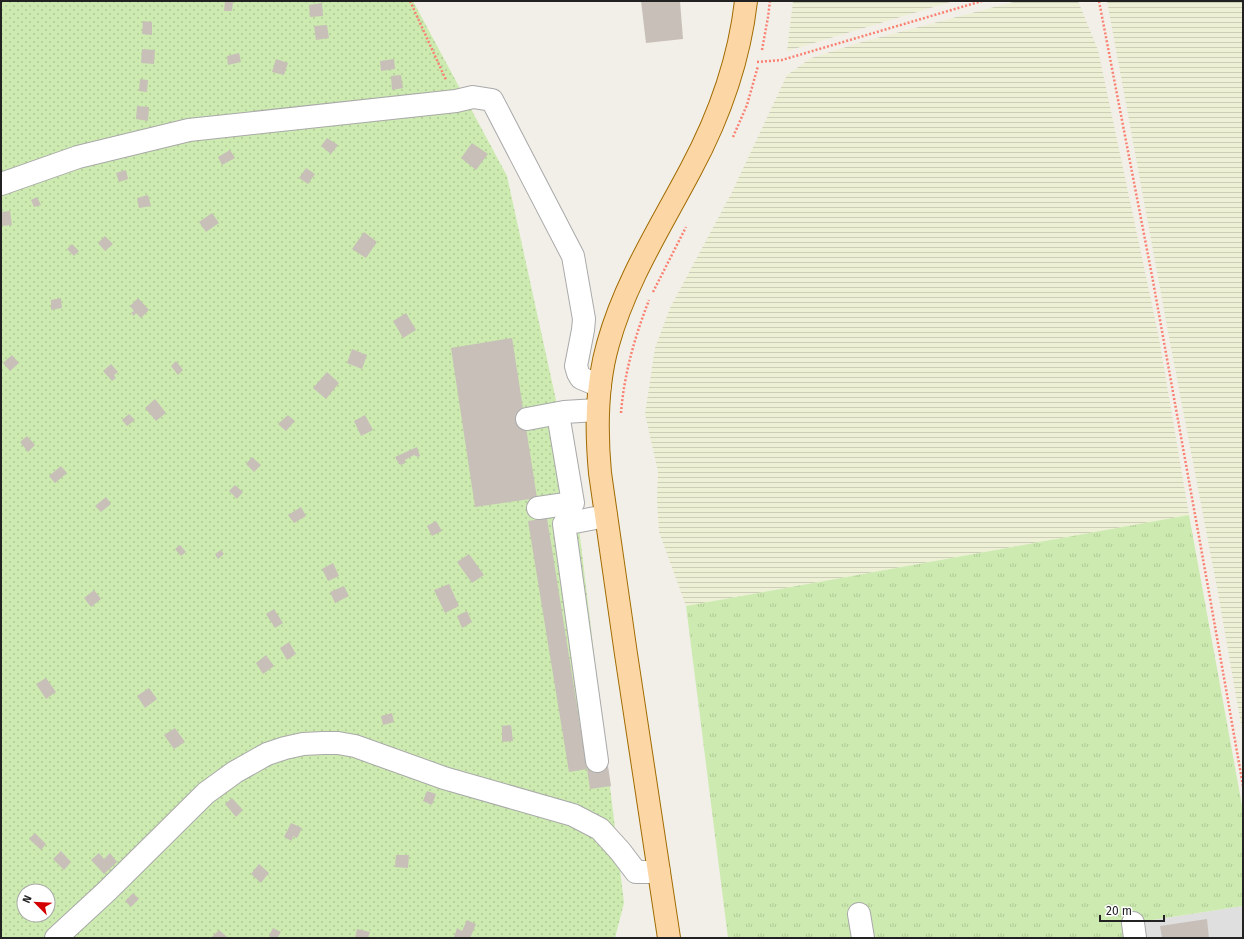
<svg xmlns="http://www.w3.org/2000/svg" width="1244" height="939" font-family="'Fira Sans',sans-serif">
	<style>
		.residential { fill: #e0dfdf }
		.farmland { fill: url(#farmland-rules) }
		.grass { fill: url(#grass-tufts) }
		.garden { fill: url(#garden-dots); fill-rule: evenodd }
		.building { fill: #c7bfb8 }
		.lines { fill: none; stroke-linecap: round; stroke-linejoin: round }
		.minor-casing { stroke: #a9a9a9; stroke-width: 24 }
		.major-casing { stroke: #a06b00; stroke-width: 24 }
		.path { stroke: #fa8072; stroke-width: 2.5; stroke-dasharray: 2 2; stroke-linecap: butt }
		.minor { stroke: #fff; stroke-width: 22 }
		.major { stroke: #fcd6a4; stroke-width: 22 }
	</style>
	<defs>
		<pattern id="farmland-rules" width="6" height="5" patternUnits="userSpaceOnUse"><rect width="6" height="5" fill="#eef0d5"/><path d="M0 2.5h6" fill="none" stroke="#ccceb7"/></pattern>
		<pattern id="grass-tufts" width="24" height="20" patternUnits="userSpaceOnUse"><rect width="24" height="20" fill="#cdebb0"/><path d="M3 7l-1-3M5 7V3M7 7l1-3M15 17l-1-3M17 17v-4M19 17l1-3" fill="none" stroke="#b0c997"/></pattern>
		<pattern id="garden-dots" width="8" height="8" patternUnits="userSpaceOnUse"><rect width="8" height="8" fill="#cdebb0"/><path d="M2 2h.1M6 6h.1" fill="none" stroke="#b0c997" stroke-width="1.8" stroke-linecap="round"/></pattern>
	</defs>
	<rect width="100%" height="100%" fill="#f2efe9"/>
	<polygon class="residential" points="1243,906 1243,938 1126,938 1133,923"/>
	<g class="farmland">
		<polygon points="793,1 954,1 787,51"/>
		<polygon points="1017,1 1078,1 1098,50 1159,338 1189,515 686,606 659,532 657,501 658,472 645,414 655,348 670,308 732,192 787,75 811,58 862,42"/>
		<polygon points="1107,1 1243,1 1243,736 1218,593 1169,337"/>
	</g>
	<polygon class="grass" points="1189,515 1243,811 1243,906 1133,923 1127,938 728,938 686,606"/>
	<path class="garden" d="M 1,1 L 413,1 L 507,176 L 573,478 L 624,903 L 615,938 L 1,938 ZM 24,891 L 48,891 L 48,915 L 24,915 Z"/>
	<g class="building">
		<polygon points="225,1 233,1 232,11 224,11"/>
		<polygon points="641,1 680,1 683,39 646,43"/>
		<polygon points="322,3 323,16 310,17 309,5"/>
		<polygon points="143,21 152,22 152,35 142,34"/>
		<polygon points="327,25 329,38 316,40 314,26"/>
		<polygon points="142,49 155,50 154,64 141,63"/>
		<polygon points="239,53 241,62 228,65 227,56"/>
		<polygon points="276,59 288,63 284,75 272,72"/>
		<polygon points="394,59 395,69 381,71 380,61"/>
		<polygon points="401,75 403,88 392,90 391,76"/>
		<polygon points="140,79 148,80 147,92 139,91"/>
		<polygon points="137,106 149,107 148,121 136,119"/>
		<polygon points="327,138 338,145 331,154 321,146"/>
		<polygon points="472,143 488,154 476,170 461,158"/>
		<polygon points="230,150 235,158 222,165 218,157"/>
		<polygon points="306,168 315,174 308,184 299,178"/>
		<polygon points="126,170 128,179 119,182 116,173"/>
		<polygon points="148,195 151,206 139,208 137,198"/>
		<polygon points="37,197 41,205 34,207 31,200"/>
		<polygon points="10,211 12,225 1,226 1,212"/>
		<polygon points="212,213 219,223 206,232 199,222"/>
		<polygon points="364,232 377,242 366,258 352,249"/>
		<polygon points="105,236 113,244 105,251 98,243"/>
		<polygon points="72,244 79,251 74,256 67,249"/>
		<polygon points="61,298 62,308 51,310 51,300"/>
		<polygon points="138,298 149,310 141,318 136,313 134,316 131,313 134,311 130,306"/>
		<polygon points="406,313 416,330 403,338 393,321"/>
		<polygon points="512,338 537,498 475,507 451,348"/>
		<polygon points="352,349 367,355 362,369 347,363"/>
		<polygon points="12,355 19,363 10,371 3,363"/>
		<polygon points="176,361 183,370 178,375 171,366"/>
		<polygon points="111,364 118,372 114,375 116,378 112,381 103,371"/>
		<polygon points="327,372 339,383 326,399 313,388"/>
		<polygon points="155,399 166,413 156,421 145,408"/>
		<polygon points="129,414 135,420 127,426 122,420"/>
		<polygon points="288,415 295,421 286,431 278,424"/>
		<polygon points="365,415 373,430 361,436 354,421"/>
		<polygon points="27,436 35,445 28,452 20,442"/>
		<polygon points="417,447 420,456 418,457 414,455 405,460 405,463 401,465 399,464 395,457"/>
		<polygon points="252,457 261,465 254,472 246,464"/>
		<polygon points="61,466 67,473 55,483 49,476"/>
		<polygon points="235,485 243,492 237,499 229,491"/>
		<polygon points="106,497 111,504 101,512 95,506"/>
		<polygon points="301,507 306,516 294,523 288,515"/>
		<polygon points="547,518 587,769 569,772 528,521"/>
		<polygon points="436,521 442,531 432,536 427,526"/>
		<polygon points="180,545 186,552 181,556 175,549"/>
		<polygon points="221,550 224,554 218,559 215,554"/>
		<polygon points="469,554 484,575 472,583 457,562"/>
		<polygon points="333,563 339,576 328,581 322,569"/>
		<polygon points="449,584 459,606 445,613 434,590"/>
		<polygon points="344,586 349,596 335,603 330,592"/>
		<polygon points="94,590 101,599 91,607 84,598"/>
		<polygon points="274,609 283,623 275,628 266,614"/>
		<polygon points="467,611 472,622 462,628 457,616"/>
		<polygon points="289,642 296,654 287,660 280,648"/>
		<polygon points="266,655 274,666 263,674 256,663"/>
		<polygon points="46,678 56,692 46,699 36,684"/>
		<polygon points="149,688 157,699 145,708 137,696"/>
		<polygon points="392,713 394,722 383,725 381,716"/>
		<polygon points="511,725 513,741 502,742 502,726"/>
		<polygon points="175,728 185,742 174,749 164,735"/>
		<polygon points="608,766 611,786 590,789 587,769"/>
		<polygon points="427,791 436,794 432,805 423,801"/>
		<polygon points="232,798 243,810 236,817 225,804"/>
		<polygon points="291,823 302,828 297,838 293,836 292,841 284,837"/>
		<polygon points="35,833 46,844 41,850 29,839"/>
		<polygon points="61,851 71,862 64,870 53,859"/>
		<polygon points="99,853 104,859 110,853 117,862 104,874 91,860"/>
		<polygon points="396,855 409,855 408,868 395,867"/>
		<polygon points="259,864 269,873 268,874 269,875 269,876 267,875 261,883 251,874"/>
		<polygon points="133,893 139,899 131,907 125,901"/>
		<polygon points="1207,919 1209,938 1162,938 1160,926"/>
		<polygon points="467,920 476,924 470,938 454,938 457,928 462,931"/>
		<polygon points="273,928 281,932 277,938 272,938 269,936"/>
		<polygon points="357,929 370,932 368,938 355,938"/>
		<polygon points="219,930 227,937 226,938 211,938"/>
	</g>
	<g class="lines">
		<g class="minor-casing">
			<g id="minor">
				<polyline points="1,184 78,157 189,130 456,101 473,97 492,100 573,256 584,319 583,330 576,366 578,373 581,378 600,386"/>
				<polyline points="527,419 564,412 597,410"/>
				<polyline points="538,508 573,503 558,414"/>
				<polyline points="597,761 564,524 606,516"/>
				<polyline points="859,914 863,938"/>
				<polyline points="1133,923 1135,938"/>
				<polyline points="56,938 107,891 206,793 235,772 267,754 285,748 303,744 323,743 338,743 355,746 444,778 573,815 600,829 620,851 636,872 659,872"/>
			</g>
		</g>
		<g class="major-casing">
			<path id="major" d="M 669,938 L 626,654 L 600,473 C 596,429 596,386 608,344 C 625,282 661,226 691,169 C 720,115 739,62 746,1"/>
		</g>
		<g class="path">
			<polyline points="410,1 446,80"/>
			<polyline points="1099,1 1153,281 1210,598 1243,786"/>
			<polyline points="762,50 768,17 770,1"/>
			<polyline points="757,62 782,60 982,1"/>
			<polyline points="733,137 747,105 758,66"/>
			<polyline points="653,292 686,227"/>
			<path d="M 621,413 C 624,374 635,336 649,300"/>
		</g>
		<use href="#minor" class="minor"/>
		<use href="#major" class="major"/>
	</g>
	<rect width="1244" height="939" fill="none" stroke="#222222" stroke-width="4"/>
	<g transform="translate(36 903) rotate(294)"><circle r="19" fill="#ffffff" stroke="#a7a7a7"/>
	<path d="M0-3L7 15L0 10L-7 15Z" fill="#d40000"/>
	<text y="-6" font-size="11" font-weight="bold" text-anchor="middle" fill="#222222">N</text>
	</g>
	<path d="M1100 915v6h64v-6" fill="none" stroke="#222222" stroke-width="2"/>
	<text x="1106" y="915" font-size="12" fill="#222222" stroke="#ffffff" stroke-width="3" paint-order="stroke">20 m</text>
</svg>
